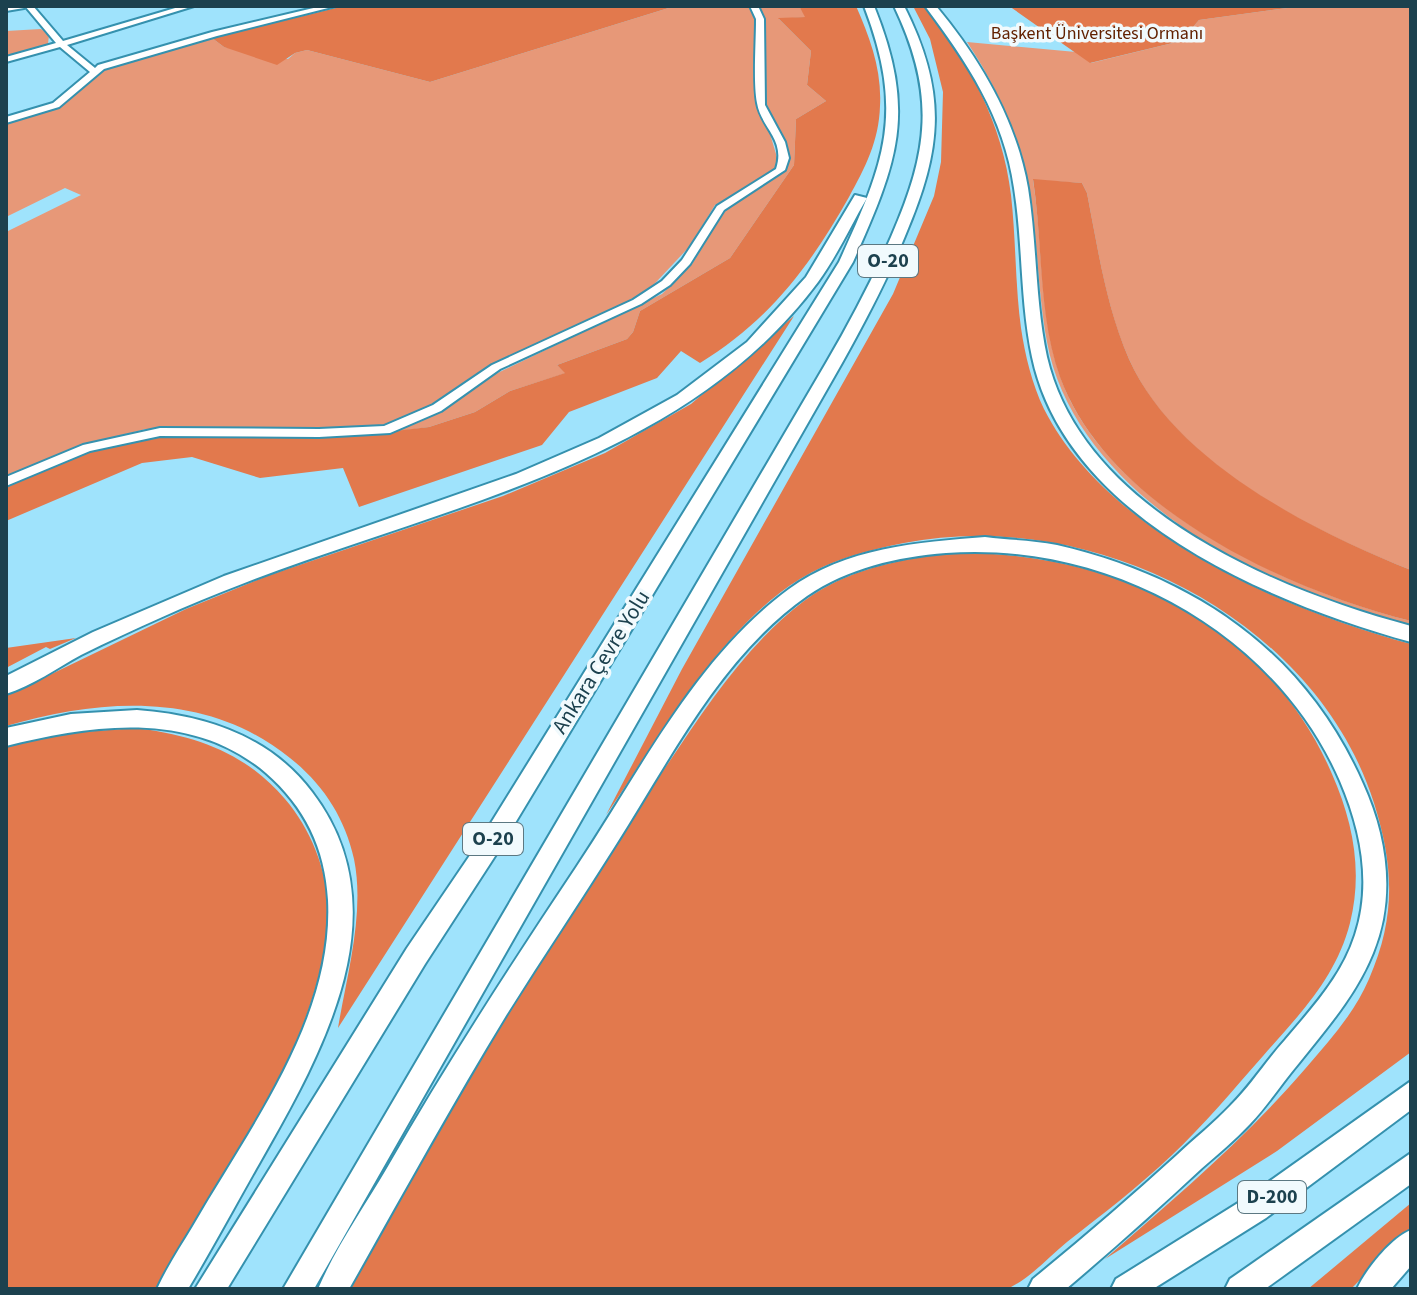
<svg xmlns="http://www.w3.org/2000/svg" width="1417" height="1295" font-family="'Source Sans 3',sans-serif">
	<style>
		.green { fill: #e79878 }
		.forest { fill: #e2794d }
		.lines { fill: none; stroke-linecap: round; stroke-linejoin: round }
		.minor-casing { stroke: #3591ae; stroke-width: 4 }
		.highway-casing { stroke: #3591ae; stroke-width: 4 }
		.minor { fill: #fff; fill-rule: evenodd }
		.highway { fill: #fff; fill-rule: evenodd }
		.labels { text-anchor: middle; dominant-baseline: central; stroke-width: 7; stroke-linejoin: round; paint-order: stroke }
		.far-park-label { font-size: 18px; fill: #622100; stroke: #f1fafd }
		.shield { fill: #f1fafd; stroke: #5c7882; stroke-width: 2 }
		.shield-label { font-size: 20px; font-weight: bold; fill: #1c414e }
		.street-label { font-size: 22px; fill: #1c414e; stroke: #f1fafd }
	</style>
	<rect width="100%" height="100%" fill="#9fe3fc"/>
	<g class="green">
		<polygon points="675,6 750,6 757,17 754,80 779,164 770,175 715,205 690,246 645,294 497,363 458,386 425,412 400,424 363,430 146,429 89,443 6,478 6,232 81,195 65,188 6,217 6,122 54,108 106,68 212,38 224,47 288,59 295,53 307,50 430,82"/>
		<polygon points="757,6 799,6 806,17 779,19 811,51 807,85 826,101 796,119 794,165 730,258 640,311 633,332 627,339 557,365 566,373 510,391 475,412 429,427 393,432 422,421 483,380 662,294 692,264 724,211 738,196 773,179 786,168 785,145 766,103 763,20"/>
		<path d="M 1302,6 L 1411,6 L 1411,570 C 1311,531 1174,462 1129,359 C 1106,307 1098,249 1087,193 L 1082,183 L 1033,180 C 1043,244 1039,312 1059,373 C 1101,504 1288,590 1411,621 L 1411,625 C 1374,615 1337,605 1301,591 C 1195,548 1069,463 1047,342 C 1037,289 1038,234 1027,180 C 1017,131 995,84 967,42 L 1076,52 L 1091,63 L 1181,41 L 1199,20 Z"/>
		<polygon points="41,29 49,35 48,44 6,58 6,31"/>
	</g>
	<g class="forest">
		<polygon points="344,6 675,6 430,82 307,50 295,53 277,65 224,47 212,38"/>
		<path d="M 799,6 L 856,6 C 870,38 882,70 880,106 C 879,141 865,168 849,197 C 810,266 769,321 700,363 L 681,351 L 657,378 L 569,412 L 542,445 L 359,507 L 343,468 L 260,478 L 192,457 L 142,463 L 6,521 L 6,485 C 60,462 113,438 172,435 L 361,435 L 429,427 L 475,412 L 510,391 L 565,373 L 557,365 L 627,339 L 633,332 L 640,311 L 730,258 L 794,165 L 796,119 L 826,101 L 807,85 L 811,51 L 778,18 L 805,17 Z"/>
		<path d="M 913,6 L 924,6 C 969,60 1003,125 1011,195 C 1016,239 1015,284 1021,328 C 1025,355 1032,384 1044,409 C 1107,533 1284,610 1411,644 L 1411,1052 L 1277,1151 L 1105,1259 C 1175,1198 1245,1139 1305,1069 C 1329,1041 1354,1014 1369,979 C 1396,917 1394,867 1374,803 C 1315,617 1090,506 904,543 C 868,550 831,560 800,579 C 720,628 659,738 606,815 L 682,669 L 893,294 L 934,196 L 941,162 L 943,92 L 930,39 Z"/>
		<polygon points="1009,6 1302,6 1199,20 1181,41 1090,63"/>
		<path d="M 1033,179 L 1082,183 L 1087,193 C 1098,249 1106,306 1129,359 C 1174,461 1312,531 1411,570 L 1411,621 C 1285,589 1108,508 1060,377 C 1038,315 1043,244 1033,179 Z"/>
		<path d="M 794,316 L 338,1028 C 347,974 365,913 354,859 C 345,818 323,784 290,758 C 207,691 103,698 6,726 L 6,696 L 186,609 L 267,576 L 503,496 L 605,453 L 691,404 Z"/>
		<path d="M 952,553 C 1110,550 1267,622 1332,774 C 1353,822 1363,871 1350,923 C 1336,978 1299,1015 1263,1056 C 1233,1090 1204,1125 1171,1156 C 1138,1187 1103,1214 1067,1242 C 1050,1256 1031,1277 1011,1287 C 998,1293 899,1289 877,1289 C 700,1289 523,1289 346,1289 C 443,1121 538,953 648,793 C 695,725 738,651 804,601 C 847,569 900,559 952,553 Z"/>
		<polygon points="76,638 50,649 46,647 6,668 6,648"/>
		<path d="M 135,728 C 194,735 245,752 285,799 C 310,828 328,871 328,910 C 328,1031 218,1186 157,1289 L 6,1289 L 6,747 L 56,734 Z"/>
		<polygon points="1411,1203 1411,1228 1351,1289 1308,1289"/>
	</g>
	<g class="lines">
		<g class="minor-casing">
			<g id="minor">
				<polygon points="25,6 24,8 6,11 6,7"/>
				<polygon points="25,6 33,6 63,41 182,6 194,6 67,45 95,68 98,65 212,32 322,6 336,6 217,36 104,69 59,107 6,123 6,117 53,103 90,72 60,47 6,62 6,57 56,43"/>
				<path d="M 750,6 L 758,6 L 764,19 L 765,105 L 785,142 L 789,158 L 785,170 L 724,210 L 690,264 L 670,285 L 641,304 L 500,369 L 441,411 L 390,433 L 319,437 L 160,436 L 90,451 L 6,486 L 6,477 L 83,445 L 160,428 L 319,429 L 384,426 L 433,405 L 492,365 L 633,300 L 662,281 L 682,260 L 717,206 L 776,169 C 786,139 761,128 757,103 C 753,82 756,43 756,19 Z"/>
			</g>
		</g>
		<g class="highway-casing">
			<g id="highway">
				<path d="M 864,6 L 874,6 C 917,113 898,161 853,262 L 497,853 L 425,964 L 227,1289 L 195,1289 L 407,948 L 481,839 L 839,262 C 885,162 905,113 864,6 Z"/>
				<path d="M 894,6 L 904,6 C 948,93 942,149 905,236 C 887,280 865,322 842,363 L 314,1289 L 283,1289 L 826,363 C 850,322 872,280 891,237 C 929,150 936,94 894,6 Z"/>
				<path d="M 925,6 L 936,6 C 980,59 1016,119 1028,188 C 1037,244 1035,301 1047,357 C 1082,509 1276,590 1411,626 L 1411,642 C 1270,603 1066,518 1032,357 C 1020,301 1023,244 1014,188 C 1004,117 967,62 925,6 Z"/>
				<path d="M 855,195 L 867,198 C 851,225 837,256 818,282 C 683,464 441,506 242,584 C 187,605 134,629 81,655 C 57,668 32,686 6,694 L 6,676 L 93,632 L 224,576 L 516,474 L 599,438 L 677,395 L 747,342 L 806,277 Z"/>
				<path d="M 985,537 C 1008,540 1033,540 1057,545 C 1195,577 1305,652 1363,784 C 1387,837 1396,897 1373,953 C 1356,995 1327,1028 1299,1063 C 1282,1083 1268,1105 1250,1124 C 1235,1140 1218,1154 1201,1169 C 1157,1210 1112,1250 1066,1289 L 1028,1289 L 1033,1279 C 1082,1239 1130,1198 1177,1155 C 1195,1138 1214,1123 1231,1105 C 1251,1085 1266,1061 1285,1040 C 1312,1008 1342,976 1355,935 C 1372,884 1361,830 1340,781 C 1275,631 1107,541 946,553 C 897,557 848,568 807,596 C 721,656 670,760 615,846 C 580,902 542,958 507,1014 C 452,1104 401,1197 349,1289 L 318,1289 C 336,1247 364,1207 387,1168 C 446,1065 511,965 577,866 C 640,772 695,658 789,589 C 845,548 918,542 985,537 Z"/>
				<path d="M 137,710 C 205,715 270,736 312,792 C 403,911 322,1053 260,1162 C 236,1204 213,1247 188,1289 L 157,1289 C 167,1267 181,1246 193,1226 C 250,1127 334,1018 328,900 C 325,848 305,807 266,773 C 192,710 93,724 6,746 L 6,728 L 71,714 Z"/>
				<polygon points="1411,1081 1411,1110 1266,1218 1153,1289 1111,1289 1116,1279 1246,1198"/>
				<polygon points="1411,1153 1411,1184 1265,1289 1225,1289 1230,1279"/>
				<path d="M 1411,1230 L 1411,1266 L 1391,1289 L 1357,1289 C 1366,1269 1391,1238 1411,1230 Z"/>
			</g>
		</g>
		<use href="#minor" class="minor"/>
		<use href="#highway" class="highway"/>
	</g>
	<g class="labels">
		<g class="far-park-label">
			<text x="1097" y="33">Başkent Üniversitesi Ormanı</text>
		</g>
		<g class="shield">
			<rect x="858" y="245" width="60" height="32" rx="6"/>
			<rect x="463" y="823" width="60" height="32" rx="6"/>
			<rect x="1238" y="1181" width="68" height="32" rx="6"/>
		</g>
		<g class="shield-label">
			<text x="888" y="261">O-20</text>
			<text x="493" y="839">O-20</text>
			<text x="1272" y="1197">D-200</text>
		</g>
		<g class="street-label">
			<text transform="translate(601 662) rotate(-58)">Ankara Çevre Yolu</text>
		</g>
	</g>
	<rect width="1417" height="1295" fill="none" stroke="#1c414e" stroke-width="16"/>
</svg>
